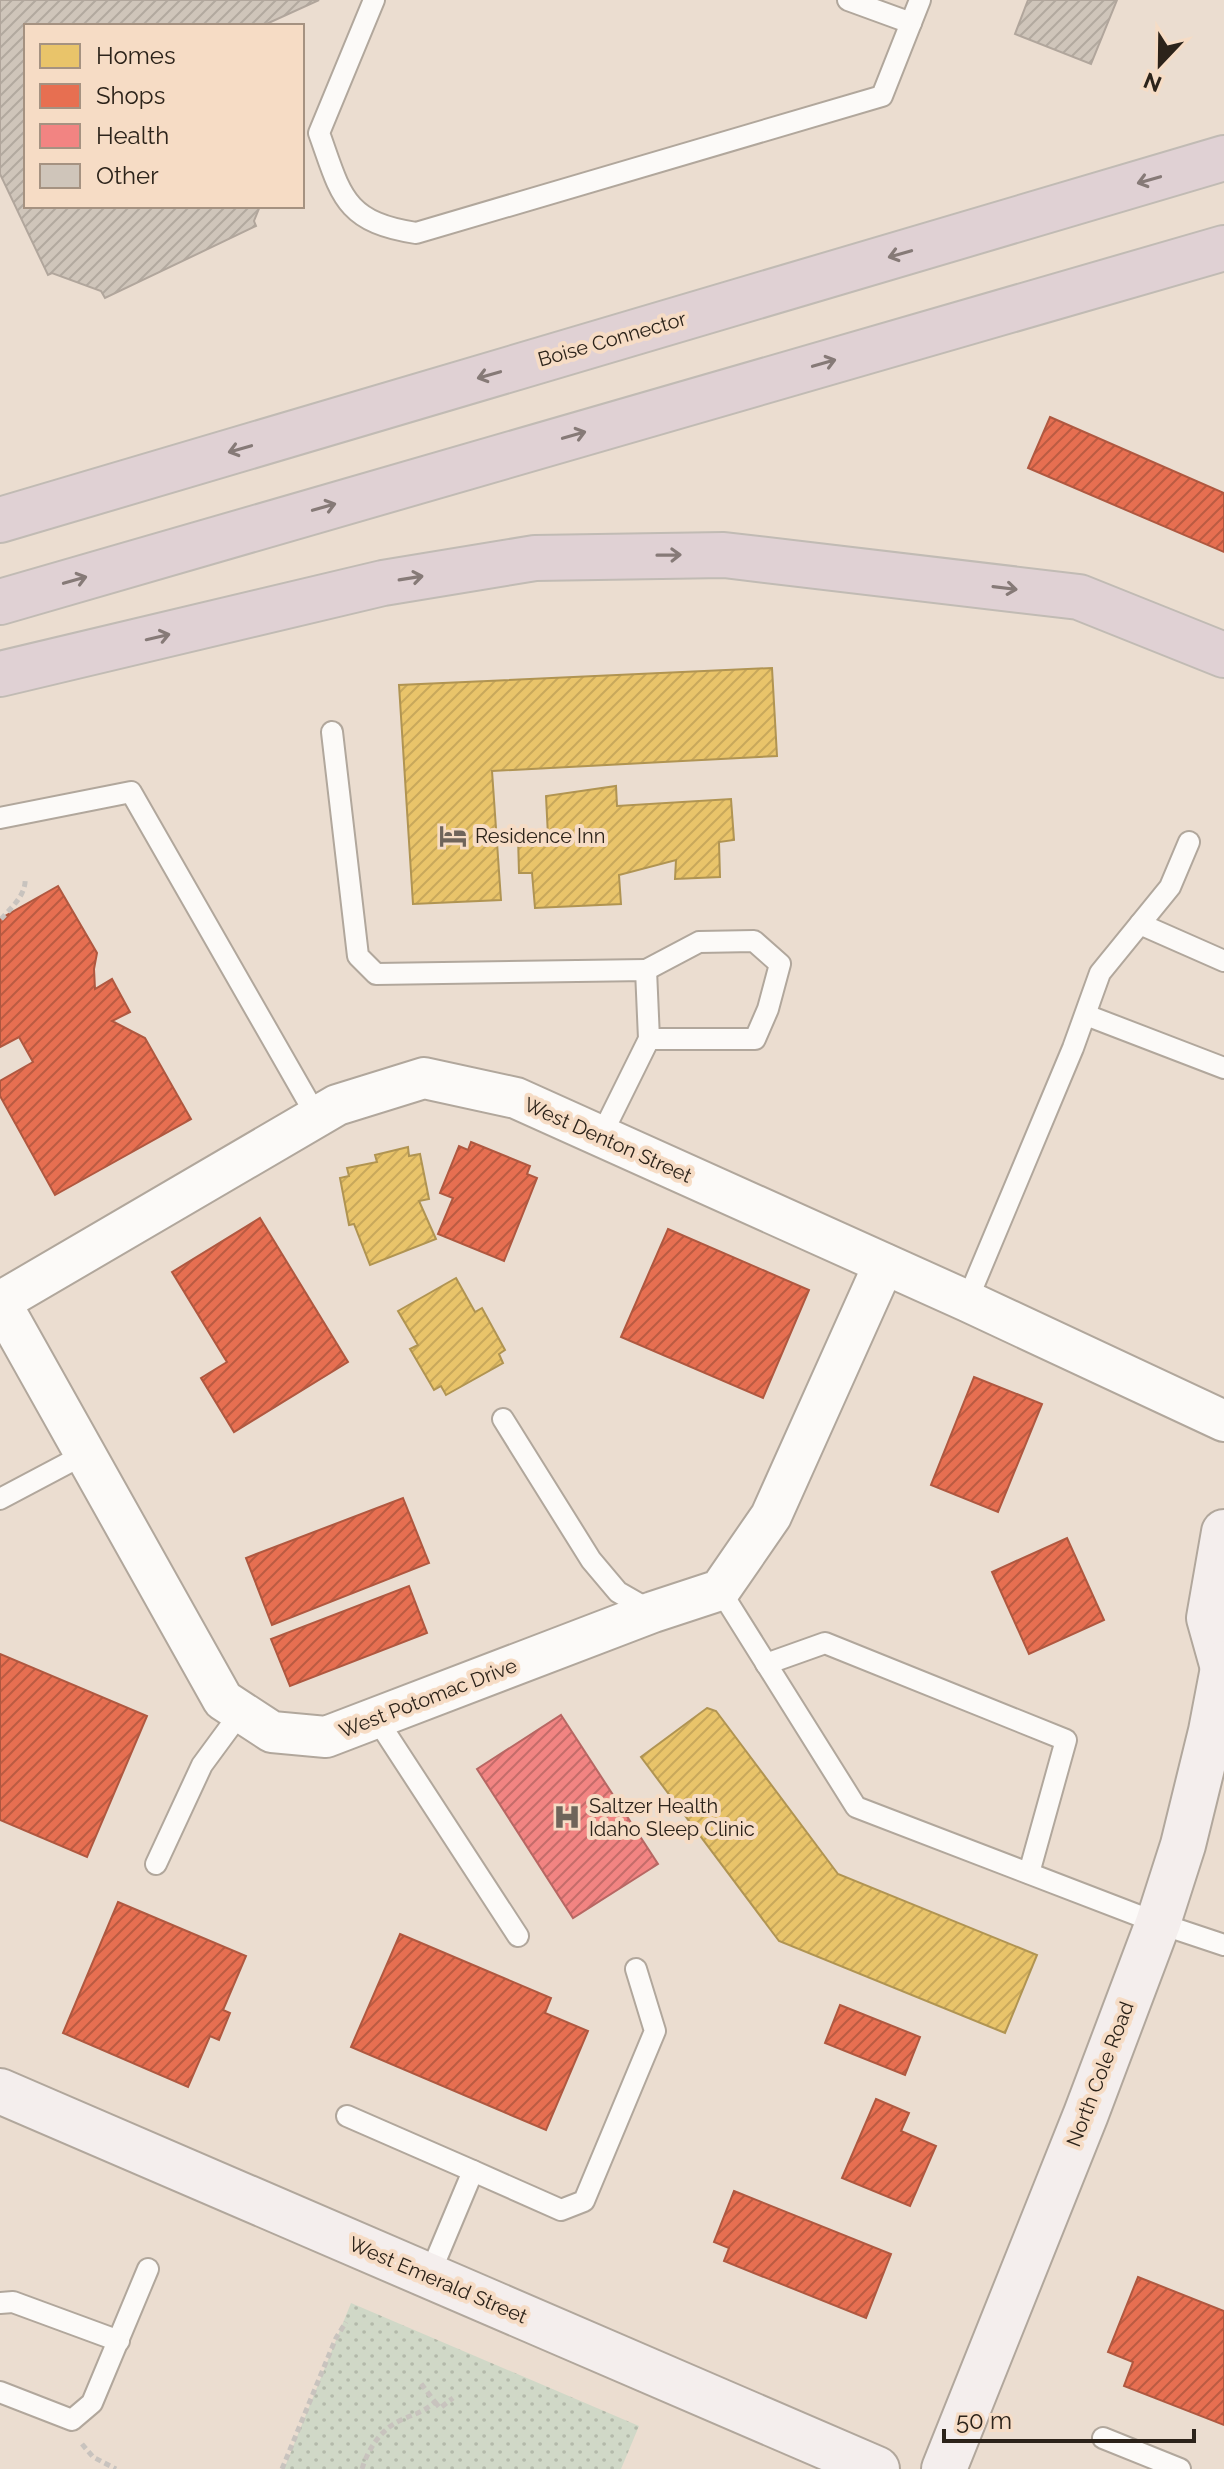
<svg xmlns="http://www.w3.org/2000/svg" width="1224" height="2469" font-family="Raleway,sans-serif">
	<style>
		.park { fill: url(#park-dots) }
		.homes { fill: url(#homes-hatch); stroke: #b09452; stroke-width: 2 }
		.shops { fill: url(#shops-hatch); stroke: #af5840; stroke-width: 2 }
		.health { fill: url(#health-hatch); stroke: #b76763; stroke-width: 2 }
		.building { fill: url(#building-hatch); stroke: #b1a69c; stroke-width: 2 }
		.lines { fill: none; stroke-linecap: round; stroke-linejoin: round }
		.service-casing { stroke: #b1a79c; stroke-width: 24 }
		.minor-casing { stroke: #b1a79c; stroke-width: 44 }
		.secondary-casing { stroke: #b1a79c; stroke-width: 48 }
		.motorway-casing { stroke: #c1bbb4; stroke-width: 48 }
		.path { stroke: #c8c3be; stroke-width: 5; stroke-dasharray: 6 4; stroke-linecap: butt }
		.service { stroke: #fcfaf8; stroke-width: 20 }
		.minor { stroke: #fcfaf8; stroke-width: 40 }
		.secondary { stroke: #f4eeed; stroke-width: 44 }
		.motorway { stroke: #e0d1d4; stroke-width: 44 }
		.oneway { stroke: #867a77 }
		.labels { text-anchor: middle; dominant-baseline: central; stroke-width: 8; stroke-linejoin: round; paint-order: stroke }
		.street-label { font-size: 20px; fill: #2c231a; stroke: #f6dcc5 }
		.poi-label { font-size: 20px; fill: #2c231a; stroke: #f6dcc5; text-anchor: start }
	</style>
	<defs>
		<pattern id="park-dots" width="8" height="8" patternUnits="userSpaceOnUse" patternTransform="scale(2)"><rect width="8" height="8" fill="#d0d8c7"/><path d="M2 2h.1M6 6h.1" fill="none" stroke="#b3b9aa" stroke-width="1.8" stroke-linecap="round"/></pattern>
		<pattern id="homes-hatch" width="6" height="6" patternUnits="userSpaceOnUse" patternTransform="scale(2)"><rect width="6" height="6" fill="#e9c46a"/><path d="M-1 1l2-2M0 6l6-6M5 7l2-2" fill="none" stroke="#c8a85b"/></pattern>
		<pattern id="shops-hatch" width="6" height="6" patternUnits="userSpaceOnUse" patternTransform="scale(2)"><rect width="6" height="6" fill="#e76f51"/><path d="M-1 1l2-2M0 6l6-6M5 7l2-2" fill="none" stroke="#bb5b42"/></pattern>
		<pattern id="health-hatch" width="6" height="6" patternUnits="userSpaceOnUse" patternTransform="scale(2)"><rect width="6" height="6" fill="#f28482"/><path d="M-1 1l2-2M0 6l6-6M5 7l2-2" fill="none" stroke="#c46c6a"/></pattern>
		<pattern id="building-hatch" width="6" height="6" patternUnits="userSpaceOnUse" patternTransform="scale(2)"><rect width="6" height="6" fill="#cfc5ba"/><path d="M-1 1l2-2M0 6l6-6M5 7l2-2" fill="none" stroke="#b2a99f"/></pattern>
	</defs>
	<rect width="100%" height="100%" fill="#ebddd0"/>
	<polygon class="park" points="351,2303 639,2426 621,2469 284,2469"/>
	<g class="homes">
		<polygon points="772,668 777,756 492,771 501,900 413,904 399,685"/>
		<polygon points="616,786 617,806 731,799 734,840 719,842 720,877 675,879 676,860 619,875 621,904 535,908 532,873 519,873 518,837 548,836 546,796"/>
		<polygon points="408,1147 409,1156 420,1154 429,1199 419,1201 436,1239 370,1265 354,1224 349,1225 340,1178 349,1176 347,1168 377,1162 375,1155"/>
		<polygon points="456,1278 475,1312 482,1308 505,1350 499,1354 503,1363 446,1395 441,1386 434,1390 410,1349 418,1345 398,1311"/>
		<polygon points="707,1708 716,1711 838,1874 1037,1955 1005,2033 779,1941 641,1757"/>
	</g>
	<g class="shops">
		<polygon points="1050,417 1224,493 1224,552 1028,468"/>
		<polygon points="58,886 97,953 94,969 95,989 112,979 130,1012 112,1021 145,1038 191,1119 55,1195 0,1096 0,1081 33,1062 19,1037 0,1047 0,919"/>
		<polygon points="471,1142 530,1166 527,1174 537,1178 504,1261 438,1234 453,1198 440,1193 459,1146 468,1150"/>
		<polygon points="260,1218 348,1362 234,1432 201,1378 227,1362 172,1272"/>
		<polygon points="668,1229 809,1290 763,1398 621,1337"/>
		<polygon points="974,1377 1042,1404 998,1512 931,1485"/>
		<polygon points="403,1498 429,1563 272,1625 246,1558"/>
		<polygon points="1067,1538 1104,1620 1029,1654 992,1572"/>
		<polygon points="409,1586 427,1633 290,1686 271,1639"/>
		<polygon points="0,1654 147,1716 87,1857 0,1820"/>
		<polygon points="118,1902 246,1956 223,2010 230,2013 219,2040 210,2036 188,2087 63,2033"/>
		<polygon points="400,1934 551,1998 545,2013 588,2031 546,2130 351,2047"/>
		<polygon points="840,2005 920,2037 905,2075 825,2043"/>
		<polygon points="876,2099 909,2113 901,2131 936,2146 910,2206 842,2178"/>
		<polygon points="734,2191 891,2254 866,2318 724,2261 729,2248 714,2242"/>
		<polygon points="1138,2277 1224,2311 1224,2425 1124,2386 1133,2362 1108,2352"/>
	</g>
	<polygon class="health" points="561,1715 658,1864 573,1918 477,1769"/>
	<g class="building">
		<polygon points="0,0 319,0 262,26 26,26 26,206 260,206 254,221 256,226 105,298 101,291 52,273 48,275 0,174"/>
		<polygon points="1028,0 1117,0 1091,64 1015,34"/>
	</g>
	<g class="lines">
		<g class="service-casing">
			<g id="service">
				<path d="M 374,0 L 319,133 C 341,194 343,222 416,233 L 882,96 L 920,0"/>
				<polyline points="848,0 911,23"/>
				<polyline points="332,732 358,956 376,974 646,970 649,1039 601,1136"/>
				<polyline points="0,818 131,792 317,1117"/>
				<polyline points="1140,924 1224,961"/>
				<polyline points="646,970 699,942 754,941 780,964 768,1009 755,1039 649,1039"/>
				<polyline points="1086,1015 1224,1068"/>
				<polyline points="967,1301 1073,1048 1100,973 1170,887 1189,842"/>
				<polyline points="503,1419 591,1560 618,1592 653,1612"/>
				<polyline points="0,1499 85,1454"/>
				<polyline points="720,1590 856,1807 1158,1923 1224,1945"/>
				<polyline points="766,1664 825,1643 1066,1740 1029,1873"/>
				<polyline points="376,1718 518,1936"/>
				<polyline points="156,1864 202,1765 241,1712"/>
				<polyline points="347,2116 473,2171"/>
				<polyline points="429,2276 473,2171 561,2210 584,2201 655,2031 636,1969"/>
				<polyline points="0,2303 13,2302 119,2341"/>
				<polyline points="0,2392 72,2420 92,2403 148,2269"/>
				<polyline points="1103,2438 1180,2469"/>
			</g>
		</g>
		<g class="minor-casing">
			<g id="minor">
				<polyline points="0,1302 223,1700 272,1732 326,1737 653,1612 720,1590 771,1516 884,1264"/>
				<polyline points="0,1302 337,1105 424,1078 516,1098 967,1301 1224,1421"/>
			</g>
		</g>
		<g class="secondary-casing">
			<g id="secondary">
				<polyline points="1223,1668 1209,1618 1224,1532"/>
				<polyline points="0,2091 877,2469"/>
				<polyline points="944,2469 1086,2114 1158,1923 1183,1845 1211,1731 1224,1663"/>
			</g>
		</g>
		<g class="motorway-casing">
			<g id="motorway">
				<polyline points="0,520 1224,158"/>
				<polyline points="0,602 1224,248"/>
				<polyline points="0,674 383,583 535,558 724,555 1079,597 1224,655"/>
			</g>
		</g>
		<g class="path">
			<path d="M 1,919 C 12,907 27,894 25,877"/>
			<polyline points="435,2402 440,2408 453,2398"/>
			<polyline points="82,2444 93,2457 116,2469"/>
			<polyline points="282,2469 336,2338 346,2322"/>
			<path d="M 362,2469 C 368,2449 381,2429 401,2420 C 414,2414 424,2412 435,2402 L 419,2381"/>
		</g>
		<use href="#service" class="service"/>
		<use href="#minor" class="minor"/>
		<use href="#secondary" class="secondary"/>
		<use href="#motorway" class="motorway"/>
	</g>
	<defs><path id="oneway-shaft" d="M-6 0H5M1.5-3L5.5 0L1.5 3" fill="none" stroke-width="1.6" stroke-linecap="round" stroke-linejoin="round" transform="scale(2)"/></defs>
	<g class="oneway">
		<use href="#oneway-shaft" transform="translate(1149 180) rotate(164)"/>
		<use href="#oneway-shaft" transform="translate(900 254) rotate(164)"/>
		<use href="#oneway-shaft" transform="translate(824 363) rotate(-16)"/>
		<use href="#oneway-shaft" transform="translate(489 375) rotate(164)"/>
		<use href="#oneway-shaft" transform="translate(574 435) rotate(-16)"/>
		<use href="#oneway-shaft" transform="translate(240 449) rotate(164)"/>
		<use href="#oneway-shaft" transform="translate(324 507) rotate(-16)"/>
		<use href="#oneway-shaft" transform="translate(669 555) rotate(-1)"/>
		<use href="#oneway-shaft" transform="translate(411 578) rotate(-9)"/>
		<use href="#oneway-shaft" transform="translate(75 580) rotate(-16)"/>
		<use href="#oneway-shaft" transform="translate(1005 588) rotate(7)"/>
		<use href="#oneway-shaft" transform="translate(158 637) rotate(-13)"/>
	</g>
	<defs>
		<g id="hotel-bare" transform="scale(2.16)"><path d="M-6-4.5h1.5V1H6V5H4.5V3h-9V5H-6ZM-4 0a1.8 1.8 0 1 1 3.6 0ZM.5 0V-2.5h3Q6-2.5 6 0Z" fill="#6f645a" stroke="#f6dcc5" stroke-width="2.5" paint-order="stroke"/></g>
		<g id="hospital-bare" transform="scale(2.16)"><path d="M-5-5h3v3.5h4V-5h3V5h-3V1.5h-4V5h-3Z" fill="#6f645a" stroke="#f6dcc5" stroke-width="2.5" paint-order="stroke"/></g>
	</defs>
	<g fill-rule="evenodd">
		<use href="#hotel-bare" x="453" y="836"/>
		<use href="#hospital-bare" x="567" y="1817"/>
	</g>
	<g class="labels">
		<g class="street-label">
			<text transform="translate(612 339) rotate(-16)">Boise Connector</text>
			<text transform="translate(608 1140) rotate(24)">West Denton Street</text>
			<text transform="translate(428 1698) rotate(-21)">West Potomac Drive</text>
			<text transform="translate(1100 2074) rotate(-69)">North Cole Road</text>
			<text transform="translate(438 2280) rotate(23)">West Emerald Street</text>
		</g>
		<g class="poi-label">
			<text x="475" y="836">Residence Inn</text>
			<text x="589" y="1806">Saltzer Health<tspan x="589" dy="23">Idaho Sleep Clinic</tspan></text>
		</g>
	</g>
	<rect x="24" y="24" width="280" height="184" fill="#f6dcc5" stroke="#a59281" stroke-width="2"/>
	<rect x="40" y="44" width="40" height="24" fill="#e9c46a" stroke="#a59281" stroke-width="2"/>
	<text x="96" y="64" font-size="24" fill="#2c231a">Homes</text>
	<rect x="40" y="84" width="40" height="24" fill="#e76f51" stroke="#a59281" stroke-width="2"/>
	<text x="96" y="104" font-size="24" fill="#2c231a">Shops</text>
	<rect x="40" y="124" width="40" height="24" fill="#f28482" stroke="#a59281" stroke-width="2"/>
	<text x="96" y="144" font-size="24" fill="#2c231a">Health</text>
	<rect x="40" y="164" width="40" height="24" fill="#cfc5ba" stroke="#a59281" stroke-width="2"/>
	<text x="96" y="184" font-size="24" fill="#2c231a">Other</text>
	<g transform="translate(1160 64) rotate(202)" stroke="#f6dcc5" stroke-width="6" paint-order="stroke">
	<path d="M0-6L14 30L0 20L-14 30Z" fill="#2c231a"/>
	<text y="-12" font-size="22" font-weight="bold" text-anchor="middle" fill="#2c231a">N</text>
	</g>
	<path d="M944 2429v12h250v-12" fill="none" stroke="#2c231a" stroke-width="4"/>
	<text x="956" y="2429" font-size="24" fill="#2c231a" stroke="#f6dcc5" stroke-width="6" paint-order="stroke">50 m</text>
</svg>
